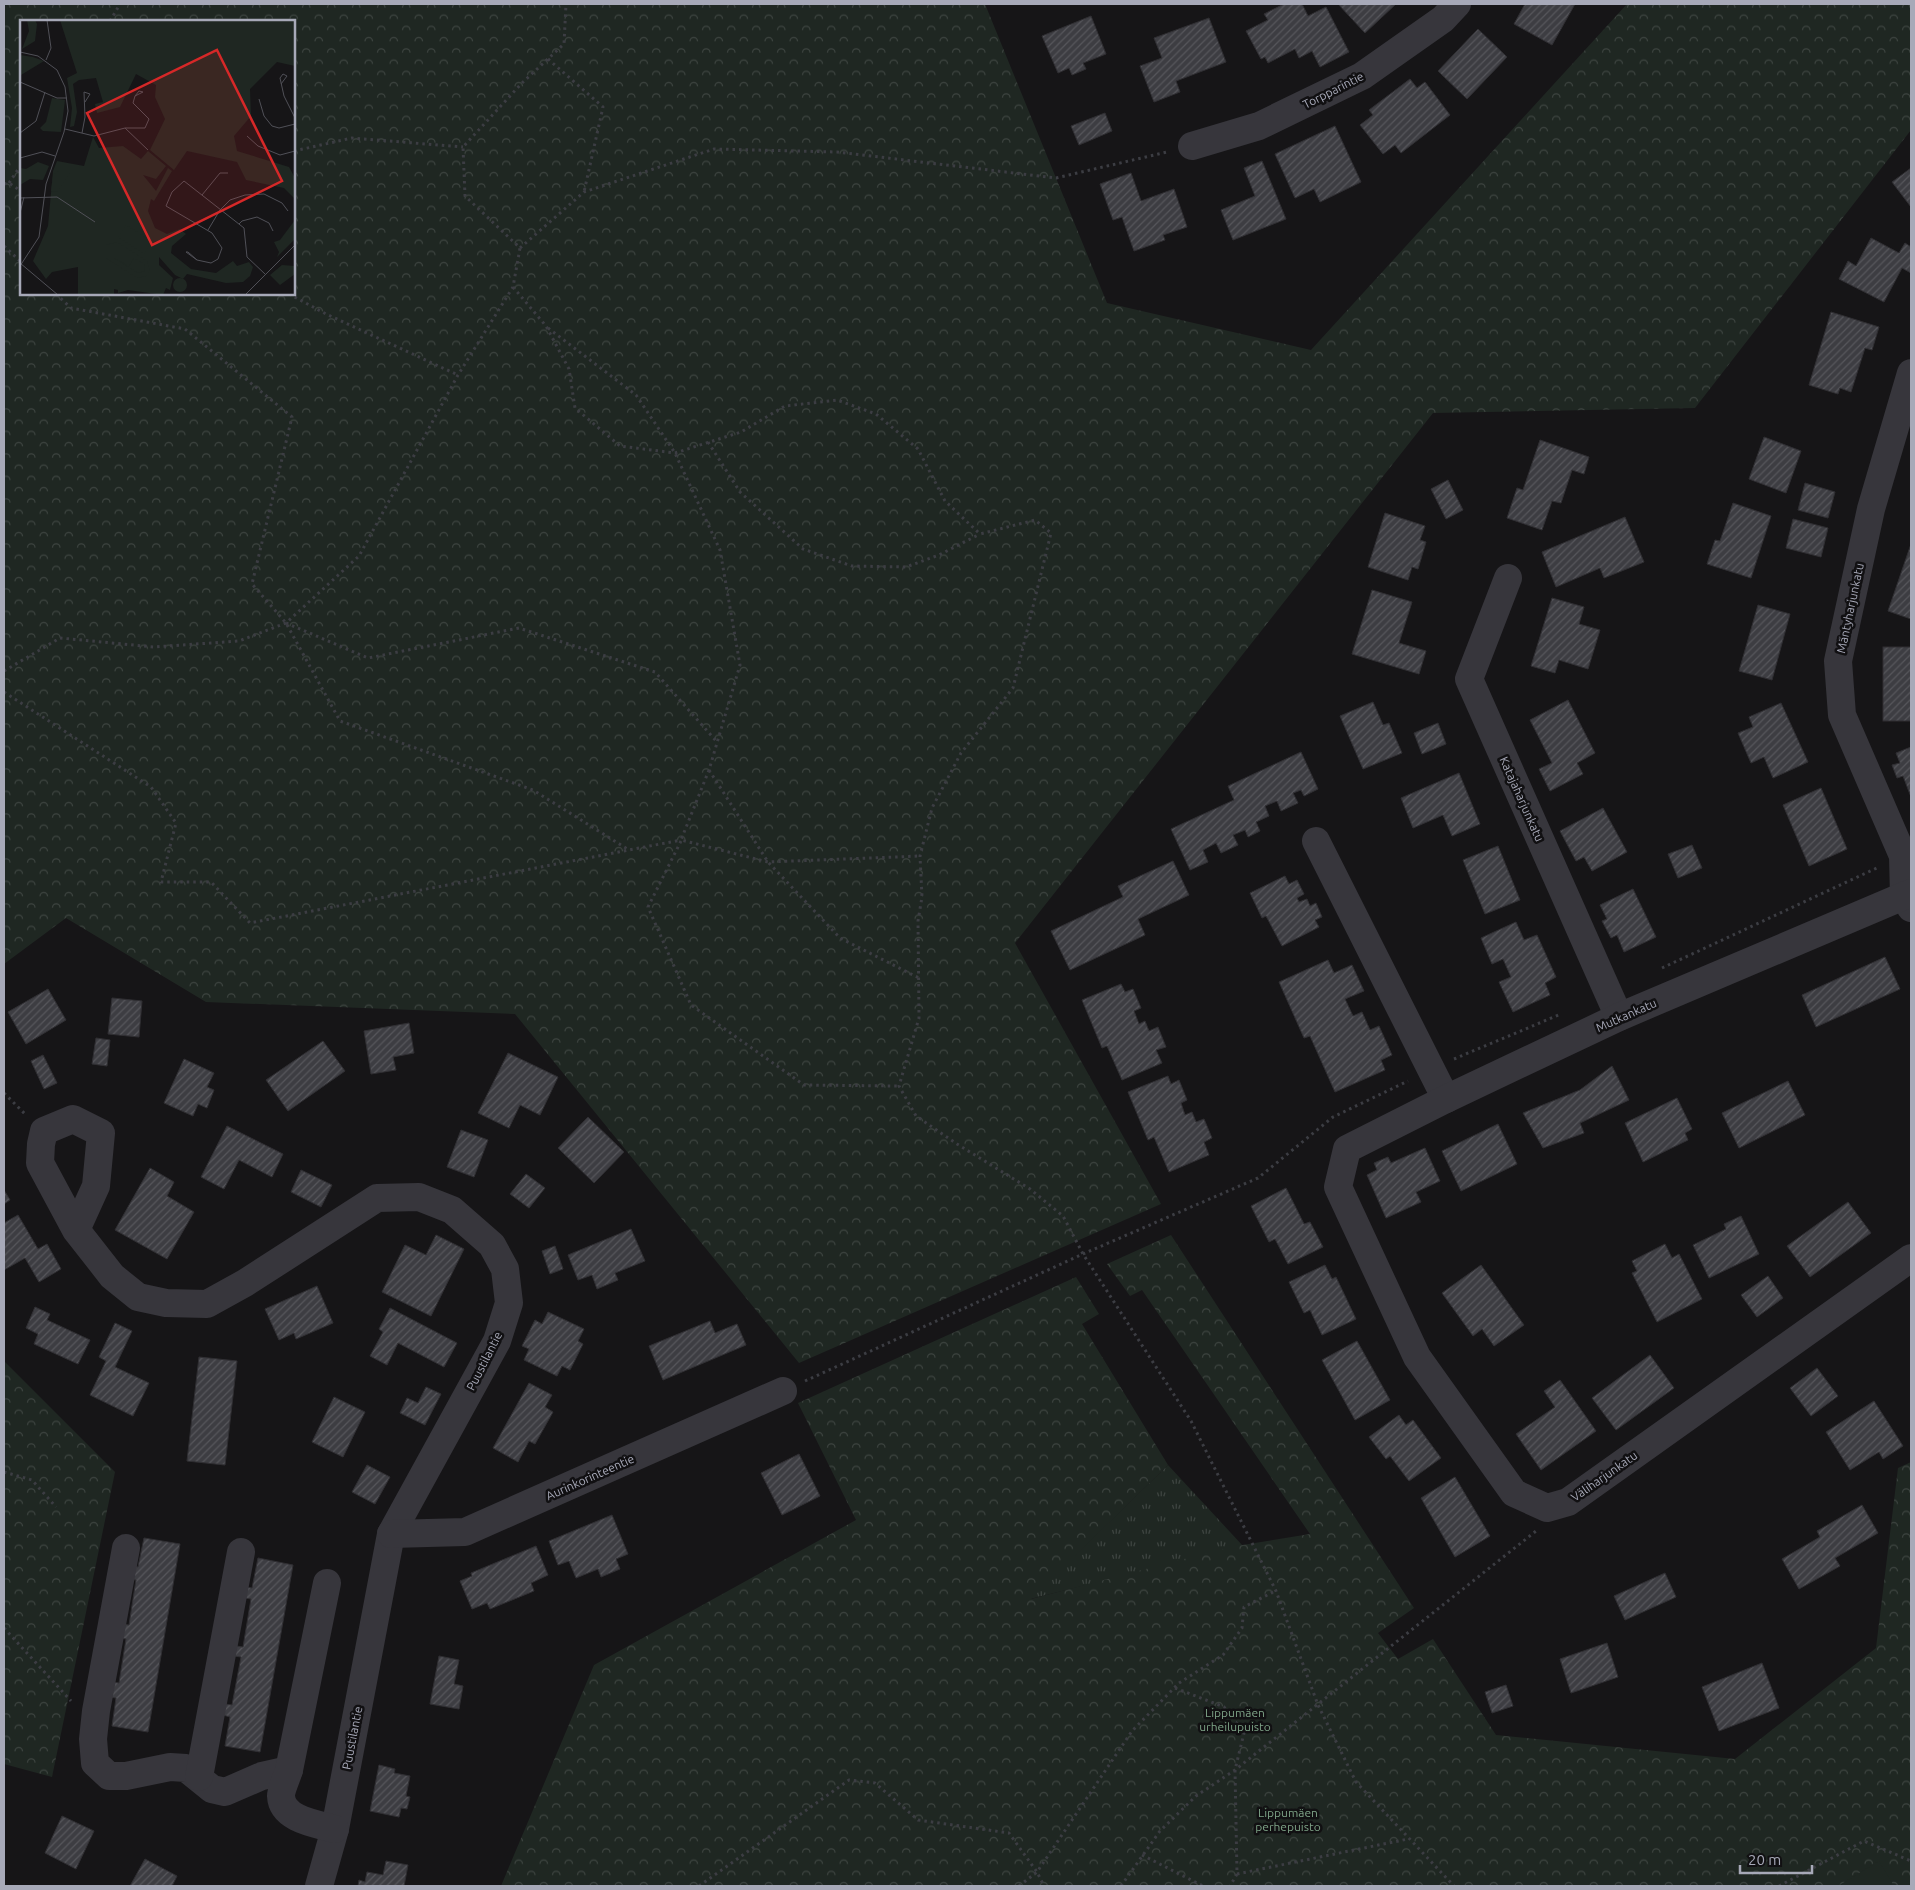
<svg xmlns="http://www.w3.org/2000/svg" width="1915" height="1890" font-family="Ubuntu,sans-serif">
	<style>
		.grass { fill: url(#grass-tufts) }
		.forest { fill: url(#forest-crowns); fill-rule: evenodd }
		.pitch { fill: #1f2722 }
		.building { fill: url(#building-hatch); stroke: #302f33 }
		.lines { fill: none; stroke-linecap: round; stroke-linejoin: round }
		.path { stroke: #3c3d43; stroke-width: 3; stroke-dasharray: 2.5 4; stroke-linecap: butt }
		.minor { stroke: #37363c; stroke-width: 28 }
		.labels { text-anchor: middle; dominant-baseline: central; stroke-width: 5; stroke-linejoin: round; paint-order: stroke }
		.street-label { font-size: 12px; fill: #a7a9b8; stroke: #111012 }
		.park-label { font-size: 12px; fill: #7ea387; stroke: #111012 }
		.inset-road { fill: none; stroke: #505057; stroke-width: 1 }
		.view { fill: #d62828; fill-opacity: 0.15; stroke: #d62828; stroke-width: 2.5 }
		.inset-edge { fill: none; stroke: #a7a9b8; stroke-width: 2.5 }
	</style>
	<defs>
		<pattern id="grass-tufts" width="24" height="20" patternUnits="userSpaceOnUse" patternTransform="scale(1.25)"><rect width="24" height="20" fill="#1f2722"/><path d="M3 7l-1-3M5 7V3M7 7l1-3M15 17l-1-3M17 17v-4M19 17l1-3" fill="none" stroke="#3d4440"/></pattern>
		<pattern id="forest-crowns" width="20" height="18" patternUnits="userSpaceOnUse" patternTransform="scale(1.25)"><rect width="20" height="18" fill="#1f2722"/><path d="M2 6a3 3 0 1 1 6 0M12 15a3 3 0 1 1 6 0" fill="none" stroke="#3d4440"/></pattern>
		<pattern id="building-hatch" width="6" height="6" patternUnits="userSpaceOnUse" patternTransform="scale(1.25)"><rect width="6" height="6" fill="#3d3d42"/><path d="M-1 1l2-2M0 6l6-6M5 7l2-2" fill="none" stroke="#56565b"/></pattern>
	</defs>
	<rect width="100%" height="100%" fill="#161517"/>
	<polygon class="grass" points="1168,1465 1243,1546 1030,1599"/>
	<g class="forest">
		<path d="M 4,4 L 985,4 L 1107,303 L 1311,350 L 1627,4 L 1911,4 L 1911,130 L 1695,408 L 1433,413 L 1015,943 L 1161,1204 L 799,1363 L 515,1014 L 206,1002 L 66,918 L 4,964 ZM 294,21 L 294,294 L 21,294 L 21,21 Z"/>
		<polygon points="1171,1235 1414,1608 1378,1633 1398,1659 1433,1639 1496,1735 1735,1759 1876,1648 1898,1468 1911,1462 1911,1886 501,1886 594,1665 856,1520 798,1403 1076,1277 1099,1314 1082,1324 1168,1465 1031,1599 1230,1547 1310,1534 1142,1290 1130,1296 1107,1264"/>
		<polygon points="4,1361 115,1472 52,1777 4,1764"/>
	</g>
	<polygon class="pitch" points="1879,1861 1894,1886 1838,1886"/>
	<g class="building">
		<polygon points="1284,4 1302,4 1308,16 1326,7 1349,52 1320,67 1312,51 1299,58 1295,49 1268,63 1265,57 1261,59 1246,31 1268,20 1264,14"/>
		<polygon points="1338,4 1396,4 1365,33"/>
		<polygon points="1525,4 1575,4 1552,45 1514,24"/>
		<polygon points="1091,16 1106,54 1083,63 1086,69 1072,75 1069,68 1058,73 1042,36"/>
		<polygon points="1209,18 1226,62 1176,81 1180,92 1154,102 1140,66 1162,58 1154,38"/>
		<polygon points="1478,29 1507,57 1467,99 1438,71"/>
		<polygon points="1410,79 1417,88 1425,82 1450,115 1401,153 1395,145 1383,154 1360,125 1373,115 1369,110"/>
		<polygon points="1105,113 1112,131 1079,145 1071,126"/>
		<polygon points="1335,126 1361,182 1320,202 1314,189 1295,198 1275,154"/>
		<polygon points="1262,161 1286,219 1233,240 1221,210 1255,196 1244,168"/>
		<polygon points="1911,168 1911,207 1892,182"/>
		<polygon points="1131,173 1141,201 1174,189 1187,227 1163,235 1165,240 1134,251 1122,217 1113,220 1100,184"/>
		<polygon points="1871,238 1899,253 1905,243 1911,247 1911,273 1902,268 1884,302 1839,279 1848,261 1856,266"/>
		<polygon points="1831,312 1879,327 1872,350 1865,348 1851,392 1840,388 1838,394 1809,385"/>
		<polygon points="1764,437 1801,451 1786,493 1749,479"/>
		<polygon points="1540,440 1589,457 1584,474 1572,470 1561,503 1552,501 1542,530 1507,518 1517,488 1523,490"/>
		<polygon points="1448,480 1463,510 1446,519 1431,489"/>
		<polygon points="1805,483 1835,492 1828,518 1798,510"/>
		<polygon points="1733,503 1771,516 1751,578 1707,564 1715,540 1720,541"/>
		<polygon points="1385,513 1425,526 1420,540 1426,542 1418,569 1412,567 1408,580 1368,567"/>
		<polygon points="1625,517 1644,562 1604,578 1600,568 1556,587 1542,552"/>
		<polygon points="1793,519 1828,528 1821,557 1786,548"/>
		<polygon points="1911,544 1911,619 1888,611"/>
		<polygon points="1372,590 1412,602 1399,643 1426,651 1419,674 1352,654"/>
		<polygon points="1552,598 1584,607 1579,624 1600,630 1588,669 1559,660 1555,673 1531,666"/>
		<polygon points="1758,605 1790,614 1772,680 1739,671"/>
		<rect x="1883" y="647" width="28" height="74"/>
		<polygon points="1568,700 1595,753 1577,763 1583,774 1550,791 1539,769 1552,763 1530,720"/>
		<polygon points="1373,702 1383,725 1389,723 1402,753 1363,769 1340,716"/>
		<polygon points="1781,703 1808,762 1773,778 1764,757 1751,763 1738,733 1753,727 1749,717"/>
		<polygon points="1438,723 1446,744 1422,754 1414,733"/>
		<polygon points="1911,747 1911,797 1903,776 1897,778 1892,765 1900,763 1896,753"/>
		<polygon points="1301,752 1318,789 1304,796 1301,790 1293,793 1298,803 1281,811 1277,801 1265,806 1269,816 1256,822 1260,831 1248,837 1245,830 1233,835 1238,845 1221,853 1216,843 1203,850 1208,862 1190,870 1171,829 1234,800 1228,786"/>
		<polygon points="1459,773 1480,824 1452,836 1443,815 1413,828 1401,798"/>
		<polygon points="1821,788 1847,849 1809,866 1783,805"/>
		<polygon points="1603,808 1627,852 1592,871 1584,857 1576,861 1560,831"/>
		<polygon points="1692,845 1702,868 1678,878 1668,854"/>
		<polygon points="1498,846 1520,900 1485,914 1463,860"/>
		<polygon points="1173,861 1189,895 1138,919 1145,935 1070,970 1051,931 1123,897 1118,886"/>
		<polygon points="1285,876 1289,884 1297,880 1304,894 1297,898 1299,902 1307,899 1310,906 1316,903 1322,917 1315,920 1319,927 1282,946 1266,916 1262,918 1250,893"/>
		<polygon points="1633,889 1656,937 1624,952 1617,935 1611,938 1602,921 1607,919 1600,905"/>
		<polygon points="1516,922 1524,940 1537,935 1556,977 1545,983 1550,995 1513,1012 1499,982 1511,977 1503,959 1492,964 1481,938"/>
		<polygon points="1885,957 1900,989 1816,1027 1802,995"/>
		<polygon points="1328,960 1334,973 1352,965 1364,991 1345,999 1353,1016 1362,1012 1370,1030 1379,1026 1392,1055 1381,1060 1385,1070 1335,1092 1310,1036 1304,1038 1279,982"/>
		<polygon points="1121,984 1125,992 1133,989 1141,1008 1134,1011 1139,1024 1145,1021 1149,1031 1158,1027 1166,1047 1156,1050 1162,1063 1122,1080 1107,1046 1102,1048 1082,1000"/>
		<polygon points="48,989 66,1020 26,1044 8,1012"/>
		<polygon points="112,998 142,1001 139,1037 108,1034"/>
		<polygon points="409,1023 414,1053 393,1057 396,1070 371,1074 364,1031"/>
		<polygon points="96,1038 110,1040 107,1066 92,1064"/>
		<polygon points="323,1041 345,1071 288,1111 266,1080"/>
		<polygon points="508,1053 558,1077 540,1115 520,1105 509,1128 478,1113"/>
		<polygon points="43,1055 57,1083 44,1089 31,1061"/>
		<polygon points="184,1059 214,1073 207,1087 214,1090 207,1108 198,1104 193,1116 164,1103"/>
		<polygon points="1612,1066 1629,1100 1580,1123 1584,1133 1543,1148 1523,1113 1580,1090"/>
		<polygon points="1168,1076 1171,1084 1179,1080 1187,1100 1181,1103 1185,1115 1192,1112 1196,1122 1204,1119 1212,1138 1204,1142 1209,1155 1169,1172 1154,1137 1148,1140 1128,1092"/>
		<polygon points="1788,1081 1805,1115 1739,1148 1722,1113"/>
		<polygon points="1677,1098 1692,1129 1685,1133 1688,1140 1643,1162 1625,1123"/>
		<polygon points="588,1117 624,1152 594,1183 558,1148"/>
		<polygon points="1498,1124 1517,1164 1461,1191 1442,1151"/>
		<polygon points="227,1126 283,1154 272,1177 239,1160 224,1189 201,1177"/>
		<polygon points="461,1130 488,1140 474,1177 447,1167"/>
		<polygon points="1425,1148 1440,1181 1416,1192 1421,1202 1386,1218 1367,1175 1377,1170 1374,1163 1388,1157 1391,1163"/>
		<polygon points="150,1168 174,1182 167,1196 194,1212 167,1259 115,1230"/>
		<polygon points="301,1170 332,1185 321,1207 291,1192"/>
		<polygon points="526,1174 545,1188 529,1208 510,1194"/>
		<polygon points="1286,1188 1304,1224 1310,1222 1323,1247 1288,1264 1275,1239 1269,1242 1251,1206"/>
		<polygon points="4,1190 10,1200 4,1204"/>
		<polygon points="1848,1202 1871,1233 1810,1277 1787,1246"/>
		<polygon points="18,1215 38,1249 47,1244 61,1269 39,1282 25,1258 4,1270 4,1223"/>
		<polygon points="1741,1216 1759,1254 1709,1278 1693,1245 1726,1229 1724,1224"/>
		<polygon points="631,1229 645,1261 615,1273 618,1280 597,1289 592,1275 578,1280 568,1255"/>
		<polygon points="436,1235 464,1249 431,1316 382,1292 405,1245 426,1255"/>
		<polygon points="1665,1244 1672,1258 1679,1254 1702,1299 1657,1322 1632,1273 1637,1271 1632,1261"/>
		<polygon points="555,1246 563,1269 550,1274 542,1251"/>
		<polygon points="1325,1265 1332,1279 1336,1277 1356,1319 1322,1335 1310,1310 1304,1313 1289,1282"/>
		<polygon points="1481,1265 1524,1325 1494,1346 1482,1329 1473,1336 1442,1293"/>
		<polygon points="1768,1276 1783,1298 1757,1317 1741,1295"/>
		<polygon points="317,1286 333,1323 296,1339 294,1333 279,1340 265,1309"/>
		<polygon points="35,1307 50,1314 47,1320 90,1340 78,1364 34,1344 38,1334 26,1328"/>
		<polygon points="390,1308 457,1343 444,1367 398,1343 387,1365 370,1356 383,1332 379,1329"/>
		<polygon points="548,1312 584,1329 578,1341 583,1344 570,1370 562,1366 557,1376 524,1360 529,1349 522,1346 535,1320 542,1324"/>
		<polygon points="710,1321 715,1333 737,1324 746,1345 663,1380 649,1346"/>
		<polygon points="115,1323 132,1331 115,1367 149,1383 133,1416 90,1395 106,1361 99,1357"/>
		<polygon points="1357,1341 1390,1400 1355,1420 1322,1360"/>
		<polygon points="1650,1355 1674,1388 1616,1430 1592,1398"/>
		<polygon points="199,1357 237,1361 225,1465 187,1461"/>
		<polygon points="1817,1368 1838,1396 1811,1416 1790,1388"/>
		<polygon points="1560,1380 1596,1431 1541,1470 1516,1434 1555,1407 1544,1391"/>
		<polygon points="529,1383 552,1395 545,1407 553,1412 535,1444 529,1441 518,1462 493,1448"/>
		<polygon points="426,1387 441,1394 425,1425 400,1413 407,1398 418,1403"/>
		<polygon points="334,1397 365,1412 343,1457 312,1442"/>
		<polygon points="1874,1401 1903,1446 1883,1459 1879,1452 1850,1470 1826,1432"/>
		<polygon points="1399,1415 1406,1425 1413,1420 1441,1458 1409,1481 1390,1456 1386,1459 1369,1437"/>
		<polygon points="799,1454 820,1496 782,1515 761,1473"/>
		<polygon points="367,1465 390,1477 375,1504 352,1492"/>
		<polygon points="1455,1477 1490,1536 1455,1557 1421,1498"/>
		<polygon points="1862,1505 1878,1533 1835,1558 1840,1566 1799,1589 1782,1559 1820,1537 1817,1531"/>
		<polygon points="612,1515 628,1554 616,1559 620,1569 601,1577 598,1569 576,1578 569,1561 558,1565 549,1541"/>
		<polygon points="144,1538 180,1544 148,1732 112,1726 116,1698 109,1697 112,1682 119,1683 126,1639 119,1638 122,1624 129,1625 136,1580 130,1579 132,1566 138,1567"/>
		<polygon points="536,1546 548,1575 531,1583 534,1591 490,1609 487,1603 472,1609 460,1581 472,1576 471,1573"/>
		<polygon points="258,1558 293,1565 260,1752 225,1746 230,1717 223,1715 225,1704 232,1705 241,1657 234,1656 236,1646 243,1647 251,1599 245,1598 246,1587 252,1588"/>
		<polygon points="1665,1573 1676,1597 1625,1620 1614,1596"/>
		<polygon points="1607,1643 1618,1677 1571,1693 1560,1659"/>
		<polygon points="439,1656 459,1660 454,1684 463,1686 459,1709 430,1704"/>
		<polygon points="1762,1663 1779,1708 1719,1731 1702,1687"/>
		<polygon points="1506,1685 1513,1706 1492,1713 1485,1692"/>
		<polygon points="379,1765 395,1769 394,1773 410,1776 406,1796 410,1797 407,1809 401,1808 399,1817 370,1811"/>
		<polygon points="62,1816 94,1831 76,1869 45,1853"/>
		<polygon points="145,1859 177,1876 172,1886 130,1886"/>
		<polygon points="386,1861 408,1865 404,1886 358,1886 359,1880 365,1882 367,1872 383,1875"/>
	</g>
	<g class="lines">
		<g class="path">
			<polyline points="110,21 120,4"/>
			<polyline points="548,59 603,107 584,192"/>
			<polyline points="294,151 352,138 463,147"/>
			<polyline points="9,183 21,165"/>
			<polyline points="4,184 9,183 21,191"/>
			<polyline points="4,246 21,262"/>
			<polyline points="520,248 584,192 714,149 837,152 1056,178 1167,152"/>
			<polyline points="513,287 546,326 569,369 575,408 620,446 675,453 741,432 785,406 837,400 876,414 918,449 945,501 980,534 1035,520 1051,533 1013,688 961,753 932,808 920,856 922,897 918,921 919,1018 899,1086 916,1116 957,1144 1030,1189 1063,1216 1083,1254 1191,1421 1276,1591 1318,1705 1356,1782 1454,1886"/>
			<polyline points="56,294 71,308 185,329 292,417 252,584 286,623 340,721 533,790 629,850"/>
			<polyline points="289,294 326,314 458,375"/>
			<polyline points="548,328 636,395 675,453 720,550 740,665 709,770 681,840 768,862 920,856"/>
			<polyline points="708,442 740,492 803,549 852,566 906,567 939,555 980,534"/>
			<polyline points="286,623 368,658 519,628 655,672 717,742"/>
			<polyline points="4,671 60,638 154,647 239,641 286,623 359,556 458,375 513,287 520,248 465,196 463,147 522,83 564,44 566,4"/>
			<polyline points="4,692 151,787 176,823 161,882 211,882 250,923 681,840"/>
			<polyline points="709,770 768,862 840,938 919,978"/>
			<polyline points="681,841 648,907 691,1005 804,1085 899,1086"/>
			<polyline points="1662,968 1879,867"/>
			<polyline points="1454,1059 1561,1014"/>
			<polyline points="4,1093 25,1114"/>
			<polyline points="805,1381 1083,1254 1258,1178 1333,1117 1408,1081"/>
			<polyline points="4,1472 32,1480 56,1507"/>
			<polyline points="4,1628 71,1701"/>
			<polyline points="1175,1688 1224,1707 1244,1733 1235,1770 1237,1874 1230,1886"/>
			<polyline points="1142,1855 1203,1886"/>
			<polyline points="1237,1874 1408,1839"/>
			<polyline points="699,1886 849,1780 875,1783 918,1820 1009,1833 1037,1872 1044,1886"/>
			<polyline points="1019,1886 1037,1872 1132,1731 1179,1683 1223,1655 1242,1628 1244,1607 1275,1591"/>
			<polyline points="1121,1886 1160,1831 1196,1796 1235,1770 1536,1531"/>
			<polyline points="1779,1886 1864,1841 1911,1861"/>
		</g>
		<g class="minor">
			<polyline points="1192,146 1259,126 1362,76 1443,19 1457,4"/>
			<polyline points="1911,373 1871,509 1838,661 1842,715 1903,856 1904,897 1911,908"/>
			<polyline points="1508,578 1469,679 1619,1017"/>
			<polyline points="1316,841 1446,1099"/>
			<polyline points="1911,893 1619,1017 1446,1099 1347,1149 1338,1187 1417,1357 1514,1493 1547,1508 1568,1502 1911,1258"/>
			<polyline points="76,1230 96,1186 101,1133 73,1119 44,1131 41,1144 40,1163 76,1230 112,1276 138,1297 166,1303 207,1304 245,1283 377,1198 419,1197 452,1210 492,1245 505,1269 509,1303 497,1341 391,1534 335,1829 319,1886"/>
			<polyline points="391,1534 465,1532 783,1391"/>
			<polyline points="126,1548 96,1711 93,1739 95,1763 109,1776 126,1776 170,1767 186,1768 212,1789 225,1792 262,1776 289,1770"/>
			<path d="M 327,1583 L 289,1770 C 287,1777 281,1789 281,1796 C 282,1820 318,1824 335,1829"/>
			<polyline points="199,1777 241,1552"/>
		</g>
	</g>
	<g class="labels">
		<g class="street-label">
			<text transform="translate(1333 90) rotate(-27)">Torpparintie</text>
			<text transform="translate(1850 608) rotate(-78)">Mäntyharjunkatu</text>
			<text transform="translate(1522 799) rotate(66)">Katajaharjunkatu</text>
			<text transform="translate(1626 1015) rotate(-24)">Mutkankatu</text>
			<text transform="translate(484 1361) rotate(-63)">Puustilantie</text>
			<text transform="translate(1604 1476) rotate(-35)">Väliharjunkatu</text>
			<text transform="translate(590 1477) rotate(-24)">Aurinkorinteentie</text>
			<text transform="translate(352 1738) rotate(-79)">Puustilantie</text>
		</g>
		<g class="park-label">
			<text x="1235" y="1712">Lippumäen<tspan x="1235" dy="14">urheilupuisto</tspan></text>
			<text x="1288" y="1812">Lippumäen<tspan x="1288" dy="14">perhepuisto</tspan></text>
		</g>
	</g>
	<g transform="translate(20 20)">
		<rect width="275" height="275" fill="#161517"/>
		<path d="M 7,0 L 15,0 L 17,4 L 15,21 L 2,29 L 9,11 ZM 262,245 L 275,246 L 275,254 L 260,265 L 250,255 Z" fill="#1f2722"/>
		<path d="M 40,0 L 275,0 L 275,46 L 257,42 L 230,69 L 231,96 L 214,116 L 217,131 L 269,147 L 275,158 L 275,179 L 264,168 L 226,160 L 217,142 L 167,131 L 154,150 L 130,130 L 145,99 L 135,77 L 136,65 L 116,54 L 100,87 L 77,93 L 75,84 L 83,82 L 76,58 L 59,60 L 53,64 L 57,92 L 54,106 L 50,107 L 52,88 L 47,58 L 57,53 ZM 0,35 L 13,37 L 24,41 L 1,55 ZM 32,78 L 45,80 L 41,112 L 23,111 L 20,108 L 26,102 ZM 73,117 L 79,128 L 103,126 L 121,139 L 128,131 L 146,146 L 136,159 L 123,155 L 136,171 L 148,148 L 152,151 L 134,181 L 131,179 L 128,191 L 135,208 L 147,214 L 160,209 L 166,214 L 152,226 L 151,233 L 171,249 L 196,253 L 213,241 L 217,246 L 229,242 L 233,247 L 230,256 L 223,262 L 206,263 L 167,254 L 163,259 L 155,255 L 139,237 L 139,245 L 153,258 L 150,270 L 146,268 L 143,275 L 108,270 L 98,273 L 98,270 L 94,269 L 94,275 L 58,275 L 58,247 L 32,252 L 26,259 L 13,241 L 28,206 L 33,151 L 37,141 L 64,146 ZM 18,142 L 29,146 L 23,160 L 10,159 L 0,165 L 0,148 L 6,149 ZM 275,200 L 275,219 L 257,237 L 259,232 L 254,222 L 260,220 Z" fill="#1f2722"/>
		<path d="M 42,149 L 50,153 L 37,172 L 31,171 L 33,155 ZM 106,205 L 132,221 L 124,234 L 98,217 ZM 97,222 L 127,241 L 130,250 L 126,256 L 117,258 L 86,238 L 86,225 ZM 94,238 L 109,246 L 114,238 L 124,244 L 125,251 L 118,253 ZM153 265a7 7 0 1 1 14 0a7 7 0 1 1-14 0Z" fill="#1f2722" fill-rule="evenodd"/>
		<path class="inset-road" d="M 0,32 L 18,36 L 37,50 L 45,67 L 48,91 L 44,112 L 26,164 L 19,217 L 0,246M 26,40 L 31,28 L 27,0M 0,62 L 37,78 L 47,78M 261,64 L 267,56 L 263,54 L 260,58 L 264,76 L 275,98M 239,79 L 244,96 L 252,106 L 259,108 L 275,104M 105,108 L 128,130M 45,109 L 74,116 L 105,108 L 125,108 L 129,99 L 113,83 L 115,76 L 119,71 L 123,72 L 115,76M 0,113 L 16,101 L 25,72M 62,113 L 65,97 L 64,72 L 70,74 L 65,82M 227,116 L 238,126 L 260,135 L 275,131M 0,138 L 22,132 L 35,136M 182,175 L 200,153 L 208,153M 0,178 L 37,177 L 75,202M 0,193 L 4,177M 219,204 L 222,201 L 237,197 L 249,203 L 253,211M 188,210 L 200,190 L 210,180 L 225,175 L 244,174 L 262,183 L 268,191M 177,240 L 166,232 L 168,232 L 177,240 L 191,243 L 198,239 L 202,228 L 192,213 L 146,186 L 152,172 L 164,161 L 224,208 L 227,237 L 245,254M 0,243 L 38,275M 225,275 L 275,225"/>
		<path class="view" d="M 197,30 L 262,161 L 132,225 L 67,93 Z"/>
		<rect width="275" height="275" class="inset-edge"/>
	</g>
	<rect width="1915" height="1890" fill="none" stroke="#a7a9b8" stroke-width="10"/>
	<path d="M1740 1865v8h72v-8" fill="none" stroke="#a7a9b8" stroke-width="2.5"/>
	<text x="1748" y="1865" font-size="15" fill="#a7a9b8" stroke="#111012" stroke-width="4" paint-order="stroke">20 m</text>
</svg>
